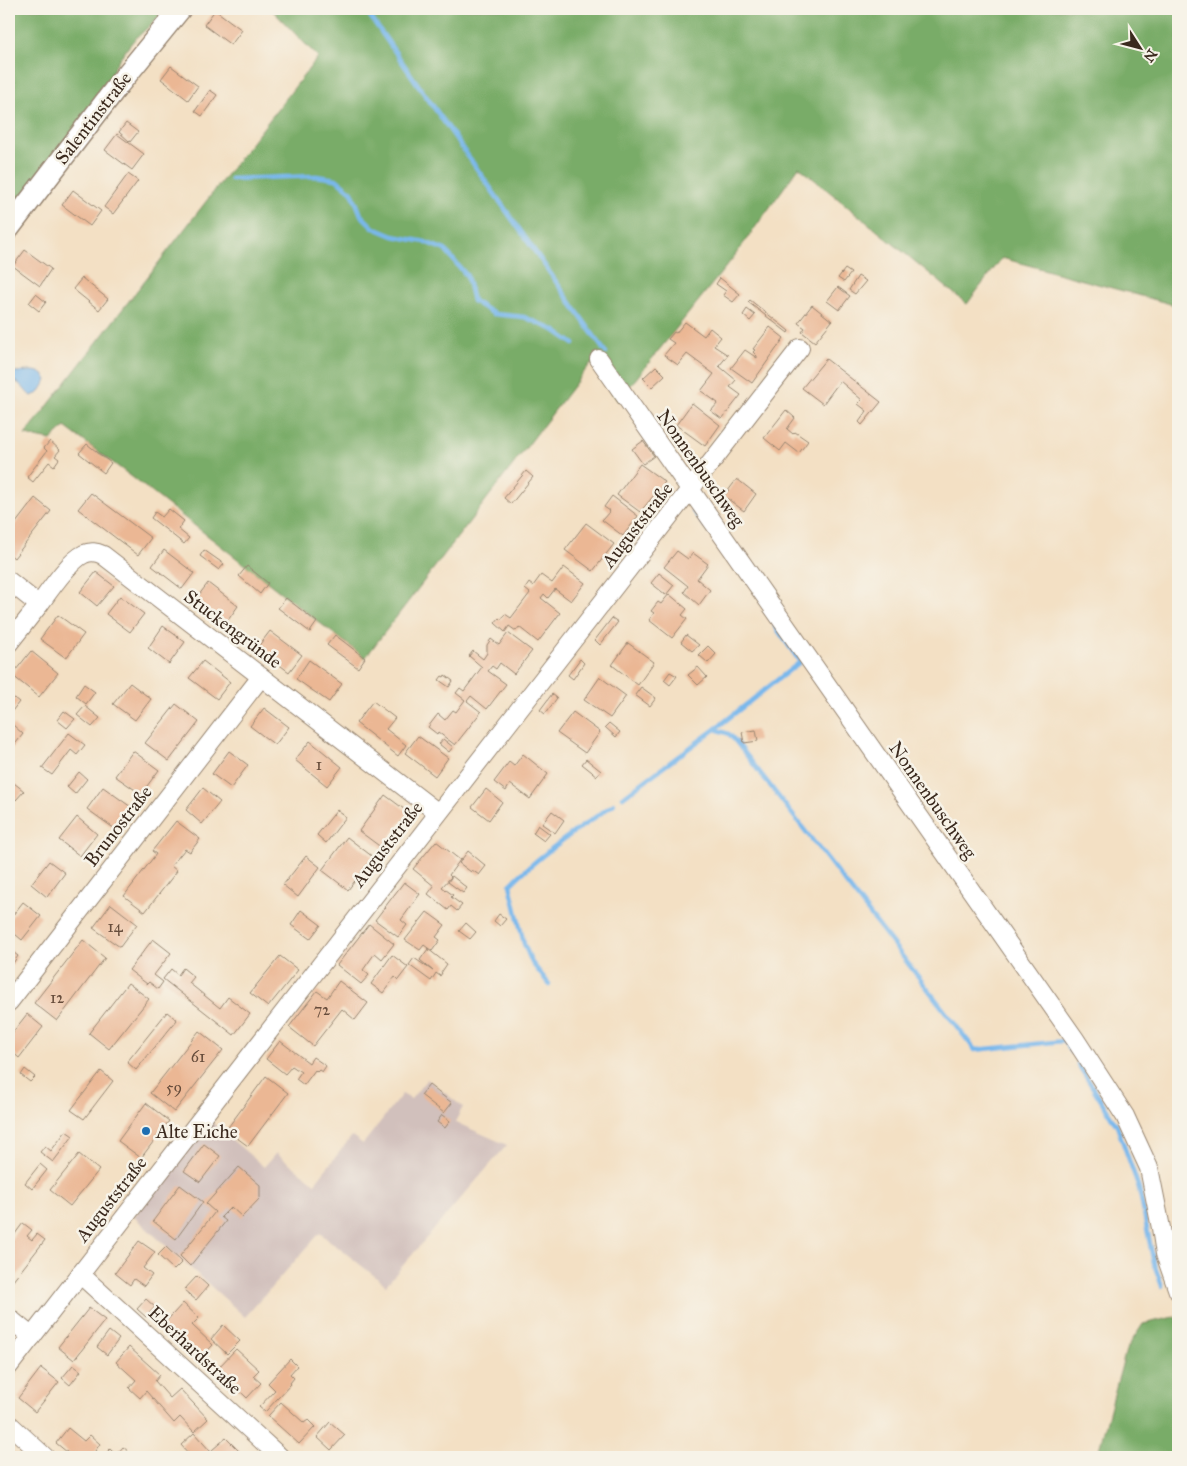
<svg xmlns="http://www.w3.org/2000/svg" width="1187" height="1466" font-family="'IM FELL Great Primer',serif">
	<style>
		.industrial { fill: #d1c0bc }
		.forest { fill: #79ac68; stroke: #5a6b43 }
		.water { fill: #79b8ec; stroke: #5a7185 }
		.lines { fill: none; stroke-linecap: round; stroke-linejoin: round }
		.stream { stroke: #79b8ec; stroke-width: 4.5 }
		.building { fill: #ebb794 }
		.minor-casing { stroke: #978571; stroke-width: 20 }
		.tertiary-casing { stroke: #978571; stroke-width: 24 }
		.minor { stroke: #fff; stroke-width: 18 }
		.tertiary { stroke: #fff; stroke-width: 21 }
		.poi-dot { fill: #1f6fb2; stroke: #f7f3e8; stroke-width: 2 }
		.labels { text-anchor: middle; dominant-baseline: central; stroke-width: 5; stroke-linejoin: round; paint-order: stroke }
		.number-label { font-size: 16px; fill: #674d3c }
		.street-label { font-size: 19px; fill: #3b2a1e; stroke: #f7f3e8 }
		.poi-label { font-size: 19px; fill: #3b2a1e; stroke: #f7f3e8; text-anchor: start }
	</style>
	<rect width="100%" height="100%" fill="#f7f3e8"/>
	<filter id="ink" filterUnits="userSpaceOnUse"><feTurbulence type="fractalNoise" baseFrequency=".02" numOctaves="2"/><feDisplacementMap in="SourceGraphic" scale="10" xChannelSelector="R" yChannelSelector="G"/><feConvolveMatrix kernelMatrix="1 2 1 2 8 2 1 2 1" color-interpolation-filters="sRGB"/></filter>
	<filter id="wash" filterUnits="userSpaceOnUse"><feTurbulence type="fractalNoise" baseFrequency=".0096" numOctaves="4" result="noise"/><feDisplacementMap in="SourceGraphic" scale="20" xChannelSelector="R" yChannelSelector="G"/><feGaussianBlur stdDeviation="1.12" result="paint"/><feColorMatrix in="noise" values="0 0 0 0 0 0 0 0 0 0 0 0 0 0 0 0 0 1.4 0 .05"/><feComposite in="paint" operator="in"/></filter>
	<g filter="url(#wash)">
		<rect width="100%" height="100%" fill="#f3e0c4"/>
		<polygon class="industrial" points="427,1079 463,1107 455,1122 507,1145 386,1285 320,1233 245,1317 134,1217 209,1120 264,1167 276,1153 315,1183 352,1136 363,1144 402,1094 411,1099"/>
		<g class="forest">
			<polygon points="9,9 168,9 133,41 119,59 97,100 9,219"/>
			<polygon points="271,9 1178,9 1178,306 1002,258 967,304 799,167 733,258 618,401 591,363 365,658 136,480 65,427 51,440 25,435 318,57"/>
			<polygon points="1178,1316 1178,1457 1097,1457 1126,1350 1143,1324"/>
		</g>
		<path class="water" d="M 9,371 C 22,375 39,364 47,380 L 39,393 L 31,396 C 24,391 19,378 9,382 Z"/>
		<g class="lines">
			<g class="stream">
				<polyline points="365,9 606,353"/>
				<polyline points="231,179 316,176 336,179 352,192 361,215 374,228 393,236 425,242 445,250 467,276 473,301 494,314 524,317 554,330 574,344"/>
				<polyline points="693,511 710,532"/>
				<polyline points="715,729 729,734 737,743 975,1050 1064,1041 1071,1052"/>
				<polyline points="623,797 715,729 800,662 775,626"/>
				<path d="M 549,984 L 532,963 L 524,944 L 510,885 C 541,853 579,829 614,804"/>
				<polyline points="1078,1064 1117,1126 1139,1188 1154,1264 1162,1286"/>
			</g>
		</g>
		<g id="blocks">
			<g class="building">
				<polygon points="215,10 242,30 231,45 204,25"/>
				<polygon points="171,66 198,86 188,100 161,79"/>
				<polygon points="210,90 217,95 202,116 195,111"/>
				<polygon points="126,123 138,132 130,142 119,132"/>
				<polygon points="117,134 144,154 132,170 105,150"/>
				<polygon points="128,174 138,181 113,214 104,207"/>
				<polygon points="73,190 101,211 90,226 62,205"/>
				<polygon points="25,250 51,269 40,286 13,266"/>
				<polygon points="845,269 851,273 844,282 838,278"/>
				<polygon points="858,276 866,281 855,294 849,290"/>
				<polygon points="82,278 108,299 99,310 73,289"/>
				<polygon points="720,278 740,294 733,302 723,295 726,291 716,284"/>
				<polygon points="838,287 850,296 839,310 827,301"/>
				<polygon points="36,294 46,302 39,311 29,303"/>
				<polygon points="750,300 789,331 788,333 748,302"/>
				<polygon points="812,305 832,321 815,342 802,332 805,328 798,323"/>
				<polygon points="747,309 755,315 750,321 743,315"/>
				<polygon points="685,322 704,336 710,328 721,337 714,346 728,355 719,366 736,380 730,387 741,395 722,419 711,411 718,403 701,391 714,374 687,354 678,365 664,355 674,343 668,339 674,332 676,333"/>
				<polygon points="770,327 784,338 752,383 731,368 745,350 757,358 757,356 753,352 755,350 753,349"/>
				<polygon points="826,359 881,402 862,425 859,422 867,411 858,404 862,400 840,381 823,404 802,388"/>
				<polygon points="656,366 665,375 652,387 643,378"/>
				<polygon points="692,403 720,425 705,446 676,425"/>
				<polygon points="786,410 795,418 787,429 793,434 795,432 808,441 799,453 786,443 780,451 764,438"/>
				<polygon points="50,441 60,450 55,456 59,459 54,466 49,462 33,482 27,477 47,451 44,448"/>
				<polygon points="643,441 654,456 643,464 632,449"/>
				<polygon points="87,444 111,463 104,473 79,453"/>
				<polygon points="640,464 665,482 640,512 617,495"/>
				<polygon points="526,471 533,477 511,504 504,498"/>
				<polygon points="737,479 756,494 744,511 724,496"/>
				<polygon points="91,493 151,538 138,555 78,509"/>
				<polygon points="612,496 638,516 623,536 602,520 610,511 604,507"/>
				<polygon points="35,498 51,511 14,558 9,554 9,532"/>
				<polygon points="169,509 184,521 178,529 189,538 184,544 151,518 155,512 162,517"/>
				<polygon points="586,523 614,544 593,571 565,550"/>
				<polygon points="164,550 194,573 182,589 152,566"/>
				<polygon points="204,550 224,564 219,570 200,556"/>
				<polygon points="677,551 688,559 693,553 708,564 697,579 710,590 699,605 684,592 688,586 664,567"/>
				<polygon points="247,566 268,583 260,594 239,576"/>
				<polygon points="564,567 585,583 571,601 555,589 548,598 544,594 541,598 560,613 538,642 519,627 516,631 509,626 505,632 495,623 499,618 501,620 505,614 511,618 530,593 525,589 529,583 533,586 541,575 552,583"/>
				<polygon points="96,572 114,586 97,606 80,592"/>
				<polygon points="659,573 674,585 666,595 651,583"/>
				<polygon points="208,583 238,606 226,623 195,600"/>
				<polygon points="669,594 687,609 682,615 687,619 672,638 649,620 654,613 651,611 658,602 661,604"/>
				<polygon points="120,596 144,614 130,632 106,614"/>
				<polygon points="286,598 317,622 310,632 278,608"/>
				<polygon points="58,615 84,634 66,658 40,639"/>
				<polygon points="612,618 618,622 600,645 595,640"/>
				<polygon points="163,626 185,642 169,664 148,648"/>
				<polygon points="270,631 302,655 289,672 257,648"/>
				<polygon points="508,633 532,651 514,674 500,663 496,669 492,666 488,671 506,684 487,709 471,696 467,701 481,712 455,745 438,732 437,734 428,727 438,714 445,720 453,710 456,712 465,700 456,693 460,688 464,691 482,667 469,656 473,651 483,659 487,653 487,645 491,639 499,645"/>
				<polygon points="335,635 365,658 358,668 327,645"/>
				<polygon points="686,635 699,645 692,651 681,642"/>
				<polygon points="628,643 654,662 638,685 612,665"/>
				<polygon points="708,646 716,654 708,663 699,655"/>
				<polygon points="31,651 58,673 39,697 12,675"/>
				<polygon points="580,659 584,663 573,679 568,675"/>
				<polygon points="309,660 342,684 329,702 296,679"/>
				<polygon points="203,661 230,682 217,699 189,678"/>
				<polygon points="698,667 707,677 698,685 688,675"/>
				<polygon points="670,672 677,676 670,685 664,680"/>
				<polygon points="445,675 453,681 449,687 439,680 442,676 444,677"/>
				<polygon points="600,677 626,696 610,718 584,700"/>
				<polygon points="130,683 151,699 135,720 113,704"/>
				<polygon points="84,684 95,692 86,704 76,696"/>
				<polygon points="641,687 656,698 650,706 635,695"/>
				<polygon points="9,694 19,702 9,715"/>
				<polygon points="552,694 557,698 545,714 540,710"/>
				<polygon points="373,701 395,718 386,729 406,745 398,756 356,723"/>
				<polygon points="176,704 199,722 169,761 145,743"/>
				<polygon points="85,706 100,718 92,727 77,715"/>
				<polygon points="264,708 289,727 275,745 250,726"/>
				<polygon points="64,711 75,719 67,728 57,720"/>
				<polygon points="573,712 600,732 585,753 557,733"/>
				<polygon points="609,723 620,732 616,737 605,727"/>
				<polygon points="13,725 23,734 9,752 9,730"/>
				<polygon points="756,730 758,741 744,743 742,732"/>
				<polygon points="69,733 85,745 77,755 71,750 52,775 42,768"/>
				<polygon points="418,736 448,758 435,776 405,753"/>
				<polygon points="443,739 453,747 449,752 439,744"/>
				<polygon points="310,741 342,767 327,786 295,760"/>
				<polygon points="133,751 159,770 141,794 115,776"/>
				<polygon points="229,751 248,765 231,788 212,774"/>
				<polygon points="523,754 548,774 530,799 510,784 506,791 494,782 509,762 514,766"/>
				<polygon points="586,759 601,771 597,776 582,764"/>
				<polygon points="79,772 87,779 75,794 67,787"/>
				<polygon points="9,779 24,791 16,800 9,794"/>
				<polygon points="103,787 131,807 115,829 87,809"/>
				<polygon points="203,788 220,802 202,824 186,810"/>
				<polygon points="486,789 502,802 489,820 472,807"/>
				<polygon points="385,795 408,812 382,848 359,831"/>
				<polygon points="337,810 346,817 326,843 317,835"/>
				<polygon points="552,811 564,820 555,833 542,824"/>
				<polygon points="77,817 97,834 80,856 59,840"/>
				<polygon points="176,821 200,839 190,852 185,849 171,866 177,871 145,912 124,896 156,854 152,851"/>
				<polygon points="538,825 550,834 544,841 533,833"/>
				<polygon points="347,837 373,857 348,890 322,870"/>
				<polygon points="436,841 460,860 449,875 451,877 442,887 453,895 451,897 462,905 457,911 451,906 448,910 428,894 434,886 413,869"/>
				<polygon points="468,851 486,866 479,875 472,870 471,872 459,863"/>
				<polygon points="306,856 320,867 298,897 283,885"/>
				<polygon points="49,861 65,873 47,897 31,884"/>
				<polygon points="452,876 467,888 463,893 448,882"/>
				<polygon points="404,882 420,894 401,920 407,925 398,937 375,920"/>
				<polygon points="23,902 41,916 22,940 9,929 9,920"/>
				<polygon points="111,904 137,924 120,947 93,928"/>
				<polygon points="301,910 321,925 310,939 291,925"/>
				<polygon points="427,912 445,925 436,937 440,940 432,951 424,945 420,950 405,940"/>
				<polygon points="499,914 506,919 500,926 494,921"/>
				<polygon points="466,923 476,932 470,939 459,931"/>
				<polygon points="369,924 394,944 382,959 375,953 363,970 369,975 361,984 337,965"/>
				<polygon points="153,939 171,953 154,975 163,982 158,989 149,982 147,984 129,970"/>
				<polygon points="83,940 105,958 57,1021 34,1003"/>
				<polygon points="9,949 18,956 9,969"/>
				<polygon points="428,949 447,964 441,973 442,973 440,976 436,973 431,981 409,965 414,958 433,971 420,960"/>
				<polygon points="392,955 408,967 398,980 395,977 383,993 371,984"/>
				<polygon points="280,956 298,970 268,1007 250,993"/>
				<polygon points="183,968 194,977 189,983 220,1008 228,997 250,1014 234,1035 163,979 171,969 178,975"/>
				<polygon points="339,981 368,1003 355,1020 342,1009 313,1046 289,1027 317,991 327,998"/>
				<polygon points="128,983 149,999 109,1049 89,1033"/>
				<polygon points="167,1012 177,1020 136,1070 127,1062"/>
				<polygon points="27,1014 43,1027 19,1058 9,1049 9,1037"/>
				<polygon points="199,1031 223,1050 174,1112 150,1093"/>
				<polygon points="280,1041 309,1063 313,1057 326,1066 322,1072 319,1070 317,1072 315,1070 304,1085 296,1079 301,1072 292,1066 285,1074 266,1059"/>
				<polygon points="25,1069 35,1077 30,1082 21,1075"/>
				<polygon points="101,1071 113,1081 84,1119 71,1110"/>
				<polygon points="266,1076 288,1093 248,1146 226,1130"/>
				<polygon points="429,1085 452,1103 444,1113 421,1095"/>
				<polygon points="146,1103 169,1121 141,1158 118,1141"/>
				<polygon points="442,1115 450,1121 445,1128 437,1122"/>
				<polygon points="66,1131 73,1136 53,1162 40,1152 45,1146 51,1151"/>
				<polygon points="204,1144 220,1156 200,1182 184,1171"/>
				<polygon points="79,1154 99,1170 70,1206 50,1190"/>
				<polygon points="40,1164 47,1170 32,1189 25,1183"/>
				<polygon points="239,1167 260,1185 260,1198 242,1217 231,1207 221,1217 226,1221 190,1266 180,1256 215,1212 206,1204"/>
				<polygon points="180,1185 203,1202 176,1239 153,1221"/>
				<polygon points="23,1223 32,1230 27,1236 32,1240 37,1234 45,1240 9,1286 9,1242"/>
				<polygon points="139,1241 155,1252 143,1268 152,1275 144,1286 134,1279 130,1285 115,1273"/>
				<polygon points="166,1247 182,1262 174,1270 158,1255"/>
				<polygon points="197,1276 208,1286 196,1300 184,1290"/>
				<polygon points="146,1299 155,1307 146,1317 137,1309"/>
				<polygon points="183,1303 199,1318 192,1325 213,1345 199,1360 162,1326"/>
				<polygon points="89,1308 105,1320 74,1360 58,1347"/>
				<polygon points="223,1325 240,1341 227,1354 211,1339"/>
				<polygon points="109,1331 119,1339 107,1355 97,1347"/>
				<polygon points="129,1347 160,1375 155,1381 170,1398 180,1389 208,1419 194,1432 180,1417 174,1423 146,1391 140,1398 129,1388 136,1380 116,1362"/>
				<polygon points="236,1349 259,1370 253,1376 261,1383 247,1398 217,1369"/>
				<polygon points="290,1359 297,1366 290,1374 294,1378 290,1383 291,1384 265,1412 259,1407 275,1390 268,1383"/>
				<polygon points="73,1365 81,1371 70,1385 62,1378"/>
				<polygon points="41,1368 59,1382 35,1412 18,1398"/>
				<polygon points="281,1402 304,1423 308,1420 315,1427 299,1444 268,1416"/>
				<polygon points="330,1422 345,1435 331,1450 317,1437"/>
				<polygon points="68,1428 84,1441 90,1435 100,1444 95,1451 100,1455 98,1457 73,1457 56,1443"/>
				<polygon points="194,1433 211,1452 206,1457 187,1457 190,1455 181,1445"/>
				<polygon points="226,1438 240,1452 244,1457 219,1457 212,1450"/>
				<polygon points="123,1447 128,1451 123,1457 102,1457 110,1449 116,1455"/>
			</g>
		</g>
	</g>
	<g filter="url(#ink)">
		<use href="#blocks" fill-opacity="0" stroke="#978571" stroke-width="1"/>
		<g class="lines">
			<g class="minor-casing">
				<g id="minor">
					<polyline points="599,359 1075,1039 1125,1116 1149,1168 1161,1228 1165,1254 1178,1291"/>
					<path d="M 9,581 L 39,605 C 49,591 69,561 84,554 C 91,551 96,552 103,555 L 438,813"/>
					<polyline points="9,643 39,605"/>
					<polyline points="9,1002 261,677"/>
					<polyline points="80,1274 280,1457"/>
					<polyline points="9,1318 32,1337"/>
					<polyline points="9,1366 800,348"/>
					<polyline points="9,1424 45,1457"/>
				</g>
			</g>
			<g class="tertiary-casing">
				<polyline id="tertiary" points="9,228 119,84 180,9"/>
			</g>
			<use href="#minor" class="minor"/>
			<use href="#tertiary" class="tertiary"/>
		</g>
	</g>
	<circle class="poi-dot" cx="146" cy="1131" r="5"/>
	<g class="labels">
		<g class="number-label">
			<text x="319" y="764">1</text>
			<text x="115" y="926">14</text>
			<text x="57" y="997">12</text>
			<text x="322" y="1009">72</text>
			<text x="198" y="1056">61</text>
			<text x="174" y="1087">59</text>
		</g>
		<g class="street-label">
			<text transform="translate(93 118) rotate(-52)">Salentinstraße</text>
			<text transform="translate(701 468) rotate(55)">Nonnenbuschweg</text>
			<text transform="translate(637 525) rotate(-52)">Auguststraße</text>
			<text transform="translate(233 629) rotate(37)">Stuckengründe</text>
			<text transform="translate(933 800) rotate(55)">Nonnenbuschweg</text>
			<text transform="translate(118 826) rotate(-52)">Brunostraße</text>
			<text transform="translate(387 844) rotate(-52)">Auguststraße</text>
			<text transform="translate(111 1199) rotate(-52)">Auguststraße</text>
			<text transform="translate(195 1350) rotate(43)">Eberhardstraße</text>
		</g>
		<g class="poi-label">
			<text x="156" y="1131">Alte Eiche</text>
		</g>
	</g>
	<rect width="1187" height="1466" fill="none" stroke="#f7f3e8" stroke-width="30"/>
	<g transform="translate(1140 48) rotate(126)" stroke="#f7f3e8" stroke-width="4" paint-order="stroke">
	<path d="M0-4L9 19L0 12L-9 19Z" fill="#3b2a1e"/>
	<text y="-8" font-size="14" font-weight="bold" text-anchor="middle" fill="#3b2a1e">N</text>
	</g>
</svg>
